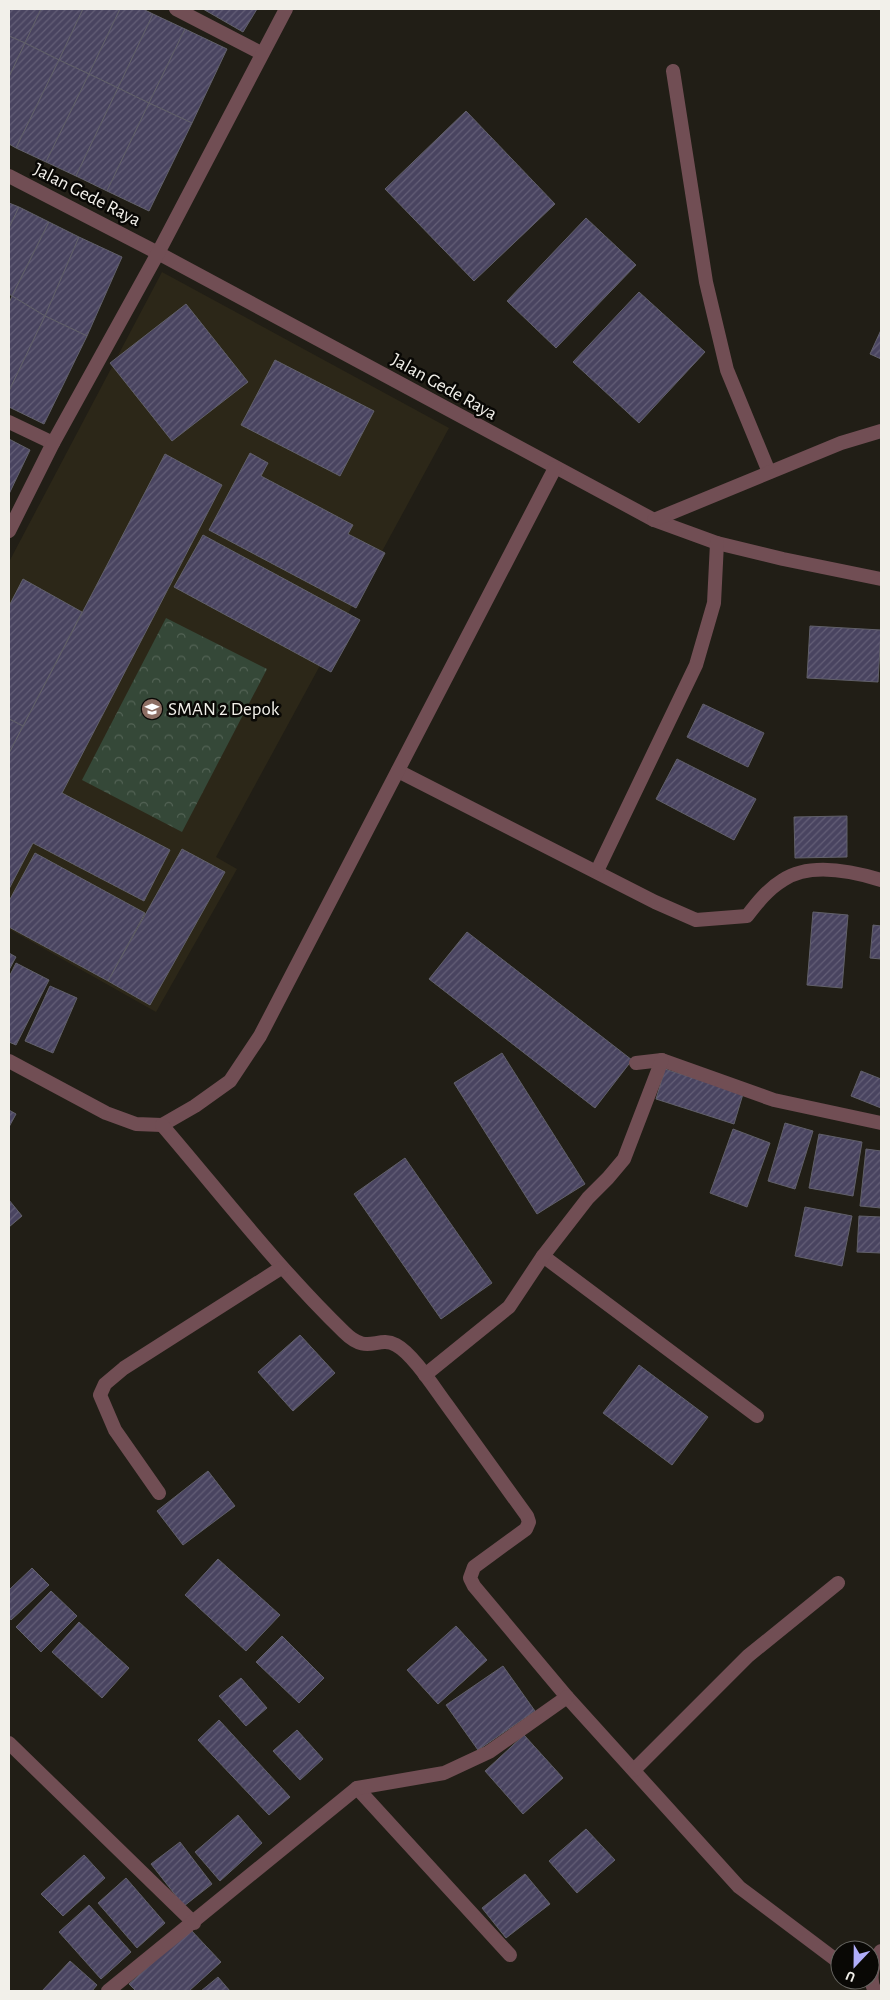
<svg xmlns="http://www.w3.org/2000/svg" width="890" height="2000" font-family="'Alegreya Sans',sans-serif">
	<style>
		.built { fill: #2c2718 }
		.park { fill: url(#park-crowns) }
		.building { fill: url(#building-hatch); stroke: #61606a }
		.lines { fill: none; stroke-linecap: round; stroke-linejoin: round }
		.minor { stroke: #714e54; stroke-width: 14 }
		.labels { text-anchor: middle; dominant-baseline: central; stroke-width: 5; stroke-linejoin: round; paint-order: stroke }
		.street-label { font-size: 19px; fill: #f2f0ea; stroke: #090805 }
		.poi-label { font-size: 19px; fill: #f2f0ea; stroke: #090805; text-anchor: start }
	</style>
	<defs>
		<pattern id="park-crowns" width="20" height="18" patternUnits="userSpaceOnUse" patternTransform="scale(1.25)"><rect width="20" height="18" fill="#354838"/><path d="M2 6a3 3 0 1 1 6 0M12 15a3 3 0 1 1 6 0" fill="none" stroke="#536355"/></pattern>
		<pattern id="building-hatch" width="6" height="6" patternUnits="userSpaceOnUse" patternTransform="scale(1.25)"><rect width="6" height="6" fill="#494460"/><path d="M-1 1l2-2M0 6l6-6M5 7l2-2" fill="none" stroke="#645f77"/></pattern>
	</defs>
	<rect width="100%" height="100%" fill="#211e16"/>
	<polygon class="built" points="162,272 449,428 216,857 237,869 156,1012 9,929 9,562"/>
	<polygon class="park" points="166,618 267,669 182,832 82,780"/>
	<g class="building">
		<polygon points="9,9 41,9 25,43 9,36"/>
		<polygon points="41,9 83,9 59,60 25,43"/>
		<polygon points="83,9 120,9 89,74 59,60"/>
		<polygon points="120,9 143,9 153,14 118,88 89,74"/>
		<polygon points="203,9 257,9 243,32"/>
		<polygon points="153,14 185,29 149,103 118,88"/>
		<polygon points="185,29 227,49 192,123 149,103"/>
		<polygon points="9,36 25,43 9,77"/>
		<polygon points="25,43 59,60 16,148 9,144 9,77"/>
		<polygon points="59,60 89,74 46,162 16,148"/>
		<polygon points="89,74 118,88 76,176 46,162"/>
		<polygon points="118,88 149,103 107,191 76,176"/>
		<polygon points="149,103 192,123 149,211 107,191"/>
		<polygon points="466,111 555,204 474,281 385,189"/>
		<polygon points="9,203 19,207 9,228"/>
		<polygon points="19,207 49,222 12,296 9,294 9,228"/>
		<polygon points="586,218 636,265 556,348 507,301"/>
		<polygon points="49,222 79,237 45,316 12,296"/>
		<polygon points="79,237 122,257 87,336 45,316"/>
		<polygon points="639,292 705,352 639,423 573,362"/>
		<polygon points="12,296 45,316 9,391 9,303"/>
		<polygon points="186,304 248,382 172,441 110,363"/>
		<polygon points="45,316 87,336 44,424 9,407 9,391"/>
		<polygon points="881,330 881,359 870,354"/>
		<polygon points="275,360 374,411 340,476 241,425"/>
		<polygon points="9,439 30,450 9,494"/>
		<polygon points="250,453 268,463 261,476 353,525 348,534 385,553 356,608 209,530"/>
		<polygon points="165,454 222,485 62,793 170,850 144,901 33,843 9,889 9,753"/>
		<polygon points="203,535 360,620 331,672 174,587"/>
		<polygon points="23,579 82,612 23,726 9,719 9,606"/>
		<polygon points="810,626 881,630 878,682 807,678"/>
		<polygon points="703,704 764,733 748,767 687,737"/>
		<polygon points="9,719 23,726 9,753"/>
		<polygon points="677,759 756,799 734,840 656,799"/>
		<polygon points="847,816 847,857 795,858 794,817"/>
		<polygon points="182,849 225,872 150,1005 108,981"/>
		<polygon points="35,853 145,913 108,981 9,927 9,901"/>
		<polygon points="813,912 848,915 842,988 807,985"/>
		<polygon points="873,925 881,926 881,959 870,958"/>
		<polygon points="467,932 632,1060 595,1108 429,979"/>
		<polygon points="9,953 16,957 9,970"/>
		<polygon points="16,963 49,980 16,1045 9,1042 9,977"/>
		<polygon points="50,986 77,998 53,1053 25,1041"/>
		<polygon points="502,1053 585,1184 537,1214 454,1083"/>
		<polygon points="665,1069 743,1094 734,1124 656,1099"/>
		<polygon points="861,1071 881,1079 881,1108 851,1096"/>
		<polygon points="9,1110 16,1114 9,1127"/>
		<polygon points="785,1123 813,1131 795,1189 768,1181"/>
		<polygon points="733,1129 770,1143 747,1207 710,1193"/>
		<polygon points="819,1134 862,1142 853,1196 809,1188"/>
		<polygon points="866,1149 881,1151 881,1208 860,1206"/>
		<polygon points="405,1158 492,1283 441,1319 354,1194"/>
		<polygon points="9,1200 22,1216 9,1227"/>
		<polygon points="805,1207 852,1216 842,1266 795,1256"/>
		<polygon points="859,1216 881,1217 881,1253 857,1252"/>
		<polygon points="300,1335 335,1373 293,1411 258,1372"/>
		<polygon points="639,1365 708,1417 672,1465 603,1413"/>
		<polygon points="208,1471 235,1506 183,1545 157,1511"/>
		<polygon points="218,1559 280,1615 246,1651 185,1595"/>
		<polygon points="32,1568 49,1585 11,1620 9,1617 9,1590"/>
		<polygon points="51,1591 77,1616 41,1652 16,1627"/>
		<polygon points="79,1622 129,1668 102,1698 52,1652"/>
		<polygon points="456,1626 487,1660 438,1704 407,1670"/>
		<polygon points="282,1636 324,1678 299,1703 256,1662"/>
		<polygon points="503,1666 535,1711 478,1750 446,1705"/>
		<polygon points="241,1678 267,1708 246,1726 219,1696"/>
		<polygon points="219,1720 290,1797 269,1815 198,1740"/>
		<polygon points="297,1730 323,1759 300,1780 273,1751"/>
		<polygon points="524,1735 563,1778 523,1814 485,1771"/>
		<polygon points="238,1815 262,1843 220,1881 195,1852"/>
		<polygon points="586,1829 615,1860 577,1893 549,1861"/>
		<polygon points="180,1842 212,1884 184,1906 151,1864"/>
		<polygon points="84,1855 105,1878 63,1916 41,1894"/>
		<polygon points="525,1874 550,1904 506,1938 482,1908"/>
		<polygon points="126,1878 165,1923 137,1948 98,1903"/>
		<polygon points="89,1905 131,1952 101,1979 59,1932"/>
		<polygon points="190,1929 221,1962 189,1991 136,1991 129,1984"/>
		<polygon points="70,1961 97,1985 92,1991 42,1991"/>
		<polygon points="218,1977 230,1991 201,1991"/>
	</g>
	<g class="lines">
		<g class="minor">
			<polyline points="176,9 261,53"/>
			<polyline points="673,71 706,282 727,370 769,472"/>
			<polyline points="9,176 158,253 654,520 717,543 783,559 881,579"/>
			<polyline points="9,422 53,443"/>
			<polyline points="654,520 841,443 881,431"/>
			<polyline points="9,531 53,443 158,253 286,9"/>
			<path d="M 398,771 L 655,902 L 696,920 L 747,916 C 757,903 768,889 783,880 C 810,862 852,871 881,880"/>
			<polyline points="597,871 696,665 714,603 717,543"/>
			<polyline points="9,1061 106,1113 136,1124 162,1125 195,1106 230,1081 260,1036 555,468"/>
			<polyline points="636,1063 662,1060 774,1100 881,1123"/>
			<path d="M 162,1125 C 222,1195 278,1268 344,1332 C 368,1356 377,1335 396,1345 C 413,1354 435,1389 447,1405 C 474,1442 500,1479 527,1516 L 529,1522 L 526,1529 L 474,1567 L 470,1578 L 474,1586 L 567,1697 L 739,1887 L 840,1963"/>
			<polyline points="543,1256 757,1416"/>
			<polyline points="425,1375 509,1307 543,1256 588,1198 608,1178 624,1159 662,1060"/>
			<polyline points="159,1493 115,1430 100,1395 105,1384 124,1368 281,1268"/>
			<polyline points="9,1743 194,1923"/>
			<polyline points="634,1770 748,1656 838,1583"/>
			<polyline points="357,1788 510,1955"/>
			<polyline points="108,1991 357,1788 444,1773 489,1752 567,1697"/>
			<path d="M 875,1991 C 868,1980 873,1960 881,1951"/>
		</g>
	</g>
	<defs>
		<g id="school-disc" transform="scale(1.125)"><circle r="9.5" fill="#8d6e63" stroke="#090805"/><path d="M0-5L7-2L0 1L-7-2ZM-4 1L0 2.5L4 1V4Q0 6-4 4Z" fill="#fff"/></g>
	</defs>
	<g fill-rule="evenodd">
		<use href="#school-disc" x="152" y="709"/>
	</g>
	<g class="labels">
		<g class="street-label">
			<text transform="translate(87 195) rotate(27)">Jalan Gede Raya</text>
			<text transform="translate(444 387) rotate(29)">Jalan Gede Raya</text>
		</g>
		<g class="poi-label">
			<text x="168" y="709">SMAN 2 Depok</text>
		</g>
	</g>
	<rect width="890" height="2000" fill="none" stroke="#f2f0ea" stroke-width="20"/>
	<g transform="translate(855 1965) rotate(202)"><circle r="24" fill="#090805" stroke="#666561"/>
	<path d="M0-4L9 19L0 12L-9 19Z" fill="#b0aefa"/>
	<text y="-8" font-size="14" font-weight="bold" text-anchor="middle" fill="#f2f0ea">U</text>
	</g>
</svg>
